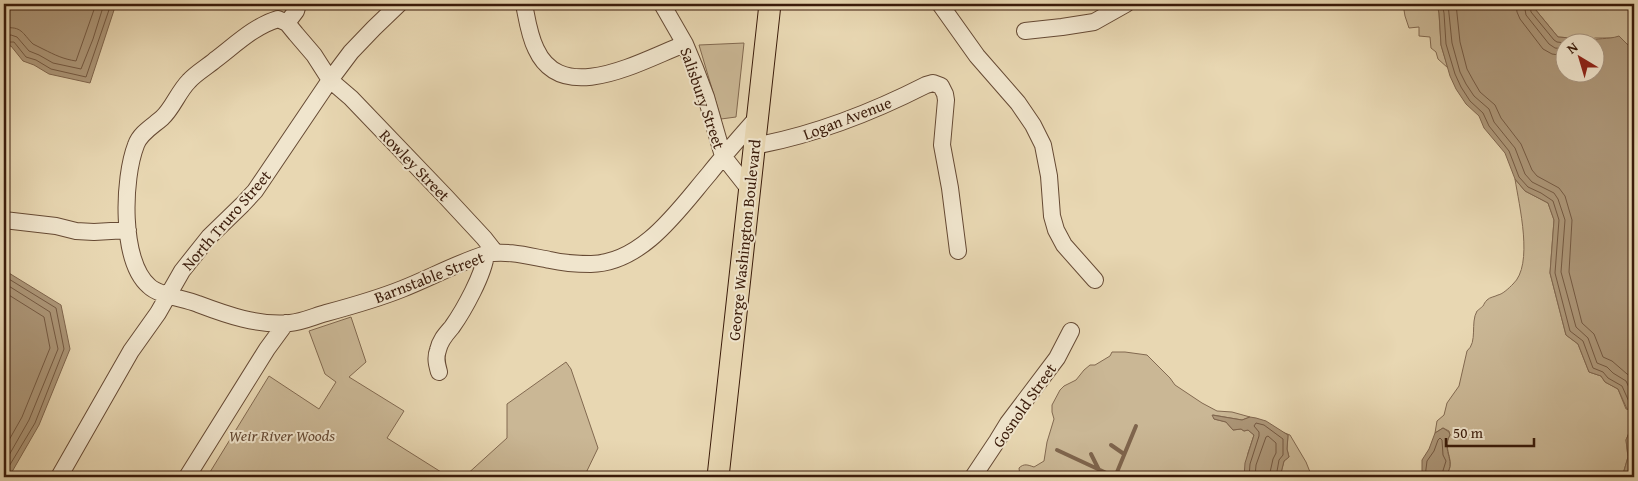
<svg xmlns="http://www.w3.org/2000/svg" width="1638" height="481" font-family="'Gentium Book Plus',serif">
<rect width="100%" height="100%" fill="#e8d7b2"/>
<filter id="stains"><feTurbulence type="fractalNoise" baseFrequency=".004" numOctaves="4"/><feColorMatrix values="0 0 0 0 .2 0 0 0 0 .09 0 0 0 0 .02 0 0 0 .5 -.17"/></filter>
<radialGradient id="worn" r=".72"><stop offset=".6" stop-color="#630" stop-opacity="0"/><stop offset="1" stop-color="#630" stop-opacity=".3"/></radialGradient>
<path fill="#cab795" stroke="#826950" d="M1403,4H1437L1439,13L1441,45L1448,68L1438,59L1436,52L1431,48L1430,37L1419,36V27L1409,28L1405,16Z
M1535,4H1634V50L1627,44L1612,38H1595L1586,42H1582L1571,38L1558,37L1535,9Z
M744,43L736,117L721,119L699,45Z
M1515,179L1525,191L1548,203L1554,220L1550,273L1566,335L1578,344L1589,372L1601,376L1605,382L1618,389L1626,409L1634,411V421L1626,440L1628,457L1623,474L1620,477H1444C1459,463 1441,451 1450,435L1449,431L1443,428L1435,433L1437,421L1444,415L1447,403L1459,386L1467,351C1478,342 1470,323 1477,311C1477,311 1482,307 1483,306C1484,304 1485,302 1487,300C1490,297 1494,297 1498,295C1503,294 1509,288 1513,284C1534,265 1519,205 1515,179Z
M351,317L366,362L349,377L404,411L387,438L449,477H207L269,376L319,409L336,382L325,374L309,331Z
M1112,352H1125L1147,355L1170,378L1175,385L1202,403L1217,411L1232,412L1250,417L1242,420L1213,415L1214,419L1226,422L1233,430L1241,429L1244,431L1248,430L1254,435L1248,453L1244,477H1020L1019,468C1024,463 1028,465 1034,467L1044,461L1047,442L1054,419L1052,412V405L1060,390L1064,386L1076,380L1084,370L1090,365H1095L1110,356Z
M566,362L571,369L598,448L584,477H464L507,438V404Z
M1282,432L1290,435L1306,462L1312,477H1280L1284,461L1289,457L1287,449L1288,435Z"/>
<path fill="#ad9779" stroke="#7f654d" d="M4,4H116L90,83L49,74L34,65L23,61L11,46L4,47Z
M1437,4H1535V9L1558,37L1571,38L1582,42H1566V72H1596V42H1586C1597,37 1608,40 1619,36L1627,44L1634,50V411L1627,409L1618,389L1605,382L1601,376L1589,372L1578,344L1566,335L1550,273L1554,220L1548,203L1525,191L1515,179L1505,153L1484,128L1479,116L1466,104L1456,89L1450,76L1441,45L1439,13Z
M4,270L61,305L70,349L39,425L9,477H4Z
M1212,415L1242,420L1250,417L1256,418L1266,421L1288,435L1287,449L1289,457L1284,461L1280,477H1244L1245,463L1254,435L1248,430L1244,431L1241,429L1233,430L1226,422L1214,419Z
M1634,421V477H1620L1623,474L1628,457L1626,440Z
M1443,428L1449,432L1450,435C1440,451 1459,462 1444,477H1420L1422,471V460L1429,449L1435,433Z"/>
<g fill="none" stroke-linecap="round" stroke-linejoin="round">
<path stroke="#745942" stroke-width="1" d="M1442,4L1444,13L1446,44L1455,74L1461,87L1470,101L1483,113L1489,126L1509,151L1519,177L1528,187L1541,193L1553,201L1559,220L1555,273L1570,331L1583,341L1593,368L1603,372L1608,378L1622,386L1630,404L1634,406
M1448,4L1452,43L1460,72L1466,84L1474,96L1489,109L1494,122L1515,148L1525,174L1532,182L1554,193L1558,199L1565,220L1561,272L1576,327L1588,338L1597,363L1607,367L1613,373L1626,381L1634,398
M1456,4L1460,42L1467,69L1473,80L1480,92L1495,105L1501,118L1521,144L1532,170L1537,176L1559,188L1565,196L1572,220L1569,272L1582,323L1594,334L1603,357L1612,361L1634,380
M1516,4L1517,12L1520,19L1543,49L1552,54L1566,56
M1524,4L1526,15L1549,44L1555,48L1566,49
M1530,4L1531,12L1554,40L1557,42L1566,43
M4,28C22,26 22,33 33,44C36,46 40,47 43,49C55,55 63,59 76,61L96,4
M4,36L11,35L17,37L29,51L39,55L53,63L81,69L93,39L104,4
M4,42H14L26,57L36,60L51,69L86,77L111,4
M4,276L56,308L64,349L35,423L5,473V477
M4,283L50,312L58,349L29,420L4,464
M4,292L44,317L50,348L22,417L4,449
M1249,477L1250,464L1259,436V432L1254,426L1256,423L1264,425L1283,439V455L1279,460L1276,477
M1255,477L1256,465L1266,437L1268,436L1276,443V453L1273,459L1269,477
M1425,477L1427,461L1434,451L1438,440L1440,438L1442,440L1443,455L1446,461L1441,477"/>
<path stroke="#7f654d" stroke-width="4" d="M1111,445L1124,454
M1057,450L1115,477
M1091,454L1099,470
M1115,477L1136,426"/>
<defs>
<path id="minor" d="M524,4C527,19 529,35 536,49C563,108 644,59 685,44
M662,4L685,44L695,68L706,97L723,156L749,189
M940,4L977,56L1018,103L1033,125L1043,145L1049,176L1052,216L1056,230L1064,245L1095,280
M287,23L296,11L298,4
M1025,31L1062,27L1094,22L1126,4
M754,146C814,135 871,113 926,85L933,83L941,86L945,94L946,100L942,145L950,188L958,251
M4,220L56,226L76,231L94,232L128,230
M495,252L484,238L445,196L351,98L330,80L314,55L296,34L287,23L278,19C254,26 235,45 215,60C207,67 196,73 189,81C178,92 173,108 162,118C153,126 140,133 136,145C123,178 120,261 149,286C159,296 184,298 198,304C227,315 258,326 290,323C302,322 315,316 326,313C352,306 377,299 402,289C430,278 457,263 486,254C507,250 528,256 550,260C563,263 577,264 591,264C643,263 679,209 709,174C724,155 740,137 756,119
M439,372C437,365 435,358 438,350C440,340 446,334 452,327C464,310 484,274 486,254
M59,477L131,351L158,313L182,271L209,237L242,205L255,191L330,80L351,52L374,28L399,4
M187,477L267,349L286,323
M973,477L997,441L1008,423L1057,358L1071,331"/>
<path id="major" d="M718,477L770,4"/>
</defs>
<use href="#minor" stroke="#664a34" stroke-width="18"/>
<use href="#major" stroke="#3a1b0a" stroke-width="23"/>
<use href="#minor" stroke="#f0e5cd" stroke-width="16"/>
<use href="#major" stroke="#e8d7b2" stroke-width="21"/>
</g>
<g text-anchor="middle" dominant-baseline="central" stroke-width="4" stroke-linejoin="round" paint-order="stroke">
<g font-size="16" fill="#3a1b0a" stroke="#f0e5cd">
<text transform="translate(703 98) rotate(71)">Salisbury Street</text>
<text transform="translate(847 118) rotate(-21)">Logan Avenue</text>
<text transform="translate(415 165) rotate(46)">Rowley Street</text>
<text transform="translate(226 220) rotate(-49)">North Truro Street</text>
<text transform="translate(744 240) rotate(-84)">George Washington Boulevard</text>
<text transform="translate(429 277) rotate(-21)">Barnstable Street</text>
<text transform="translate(1024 405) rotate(-55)">Gosnold Street</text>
</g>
<g font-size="16" font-style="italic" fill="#654a34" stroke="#f0e5cd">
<text x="282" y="435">Weir River Woods</text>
</g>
</g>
<rect width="1638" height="481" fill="none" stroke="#e8d7b2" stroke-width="20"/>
<rect x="5" y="5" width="1628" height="471" fill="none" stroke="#3a1b0a" stroke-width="2.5"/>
<rect x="10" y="10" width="1618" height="461" fill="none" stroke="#3a1b0a"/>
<g transform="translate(1580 58) rotate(322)"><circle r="24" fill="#f0e5cd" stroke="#a7947f"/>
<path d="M0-4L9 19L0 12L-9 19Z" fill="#8f2418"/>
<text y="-8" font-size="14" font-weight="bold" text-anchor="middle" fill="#3a1b0a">N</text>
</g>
<path d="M1446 438v8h88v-8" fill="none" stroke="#3a1b0a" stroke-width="2.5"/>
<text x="1453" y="438" font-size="15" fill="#3a1b0a" stroke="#f0e5cd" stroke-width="4" paint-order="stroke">50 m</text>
<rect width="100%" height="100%" filter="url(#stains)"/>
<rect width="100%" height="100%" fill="url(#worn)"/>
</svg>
